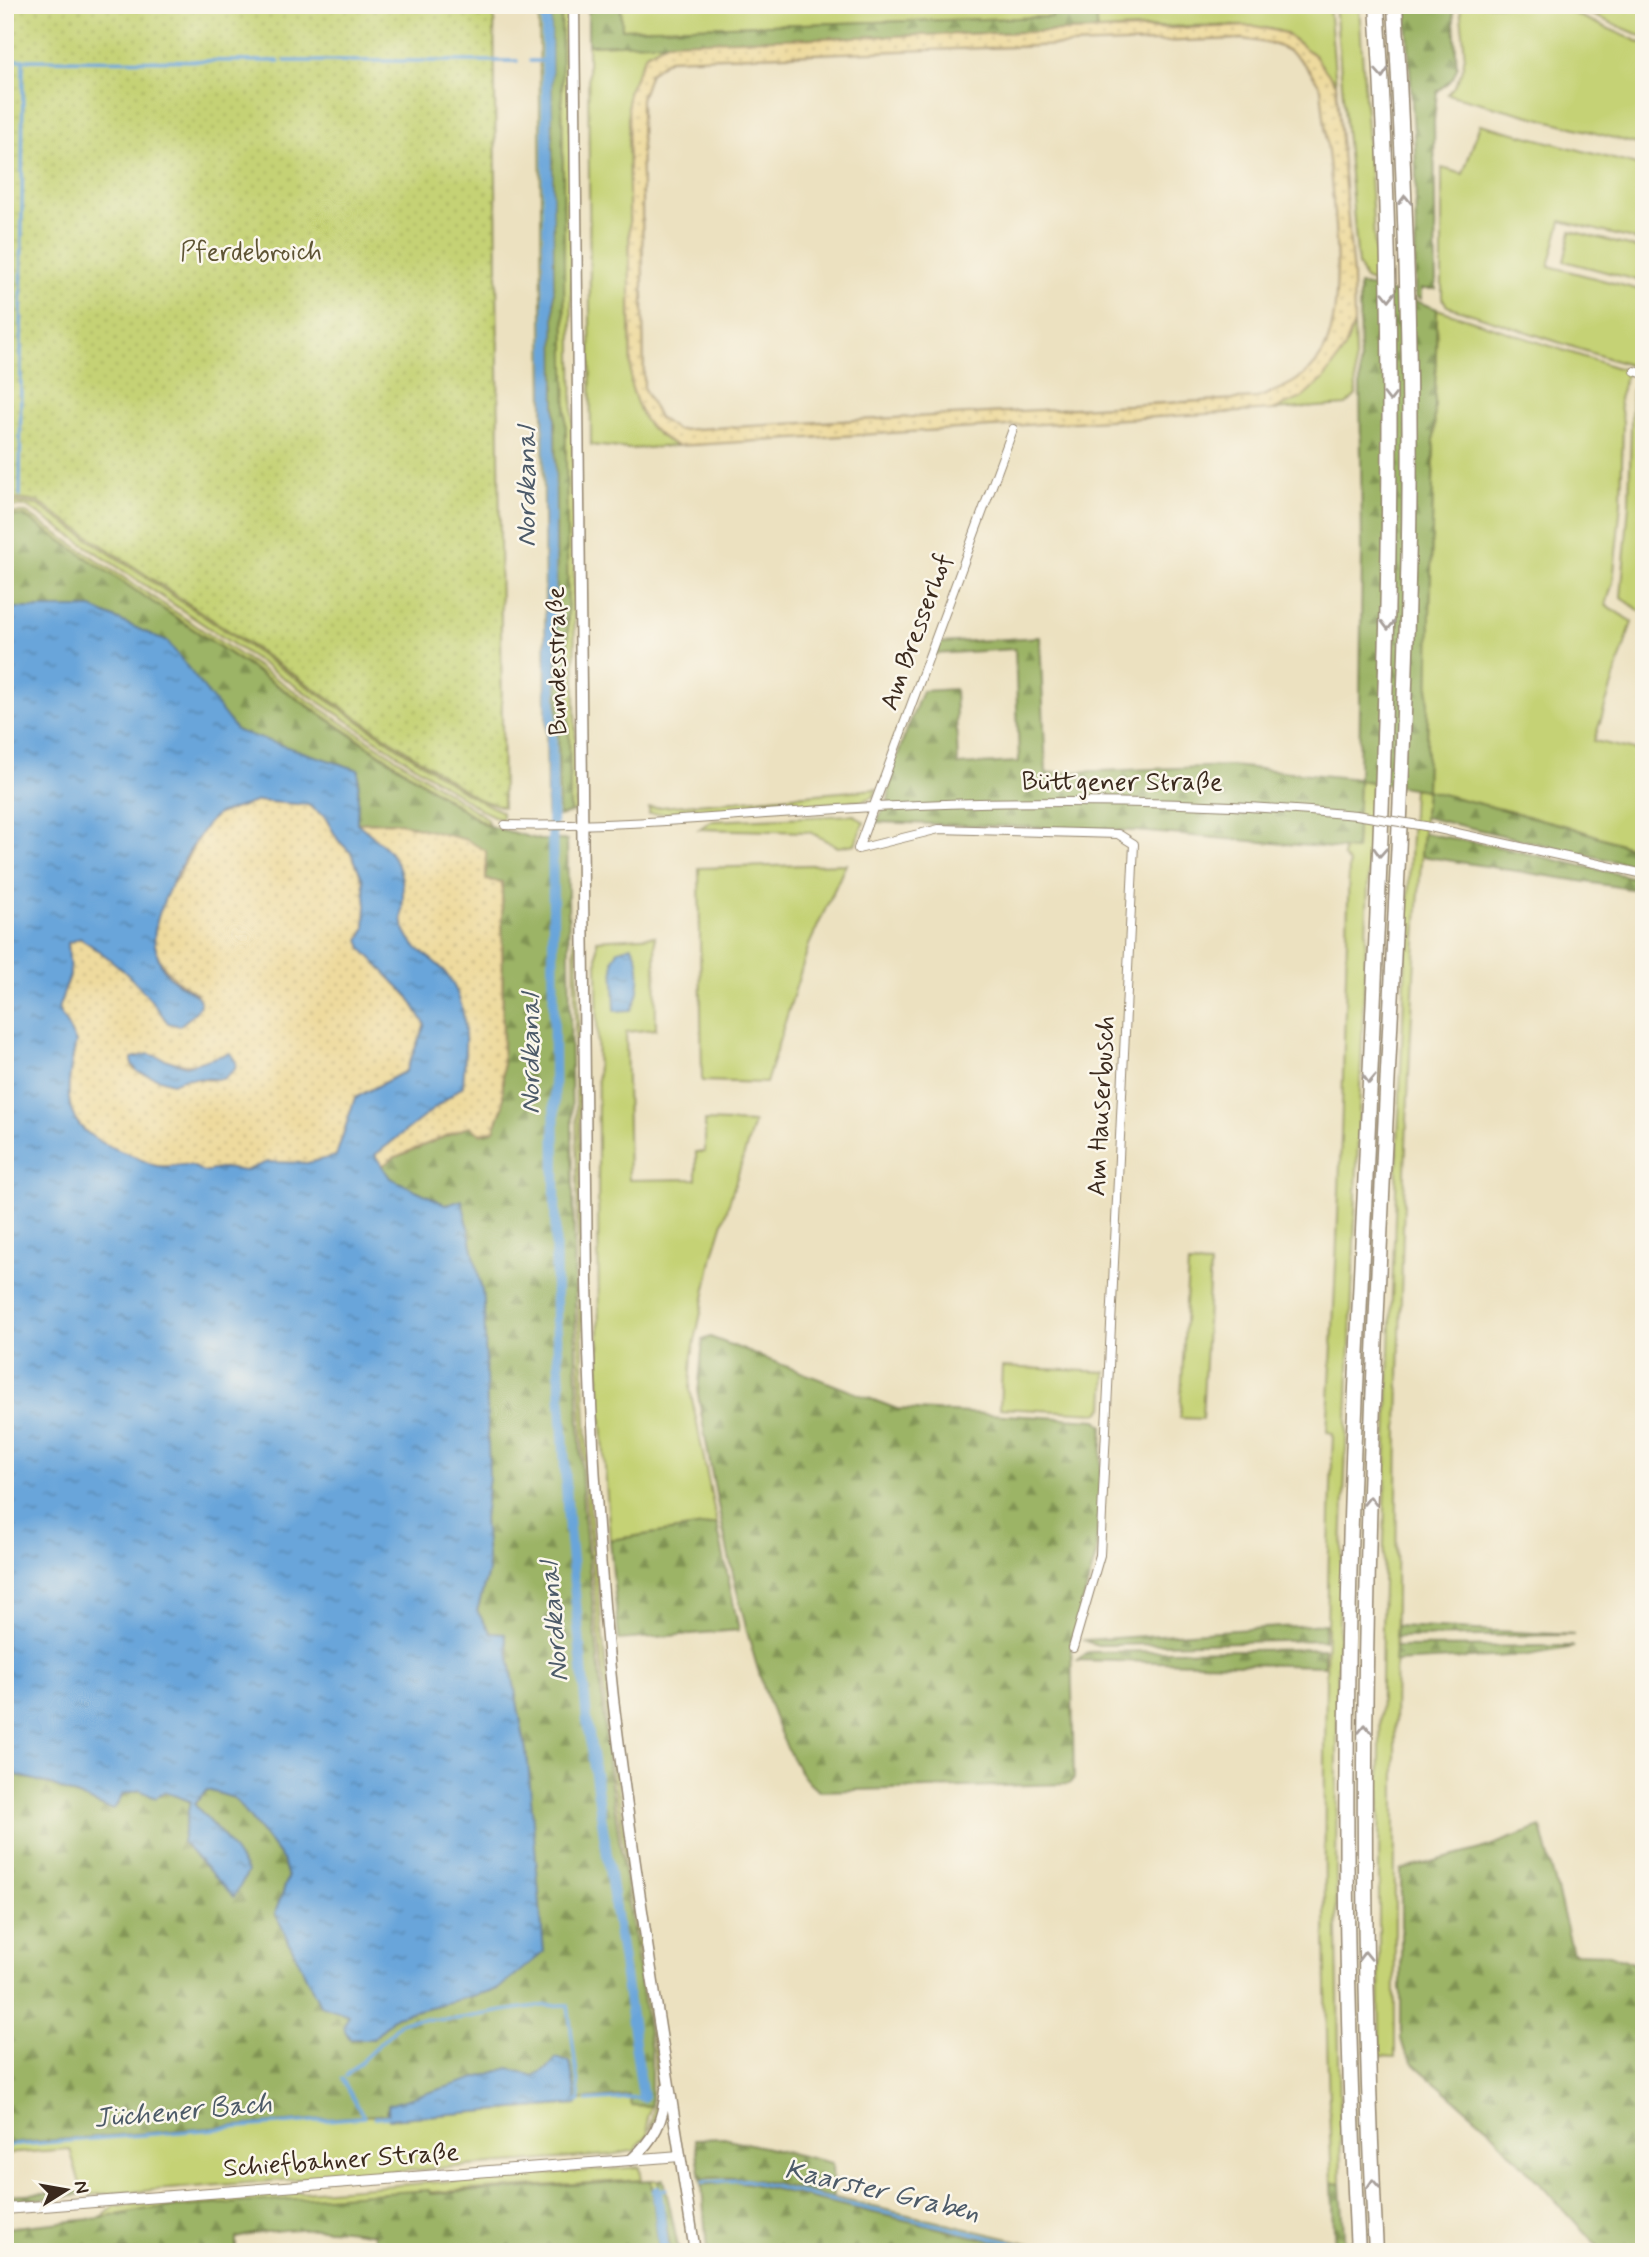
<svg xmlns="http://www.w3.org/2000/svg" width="1649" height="2257" font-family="Mynerve,sans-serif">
<defs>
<pattern id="forest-firs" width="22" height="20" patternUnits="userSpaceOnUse" patternTransform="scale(1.75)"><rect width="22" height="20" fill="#9cb466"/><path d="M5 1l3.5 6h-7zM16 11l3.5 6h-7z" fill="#809353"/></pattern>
<pattern id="sand-dots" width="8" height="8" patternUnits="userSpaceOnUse" patternTransform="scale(1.75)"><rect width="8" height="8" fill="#eeda9e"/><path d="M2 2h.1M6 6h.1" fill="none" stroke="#cdbb88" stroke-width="1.8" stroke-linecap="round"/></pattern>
<pattern id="park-dots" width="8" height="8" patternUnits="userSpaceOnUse" patternTransform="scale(1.75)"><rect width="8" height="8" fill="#c5d274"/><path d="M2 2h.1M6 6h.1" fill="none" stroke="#aab464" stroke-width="1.8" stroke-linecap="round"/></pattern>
<pattern id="water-ripples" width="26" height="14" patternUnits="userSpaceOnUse" patternTransform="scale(1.75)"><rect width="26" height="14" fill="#69a5da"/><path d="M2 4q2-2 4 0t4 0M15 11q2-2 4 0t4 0" fill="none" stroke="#5887b0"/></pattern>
</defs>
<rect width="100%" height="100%" fill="#fbf7ec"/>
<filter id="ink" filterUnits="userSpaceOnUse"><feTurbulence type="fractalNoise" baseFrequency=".0143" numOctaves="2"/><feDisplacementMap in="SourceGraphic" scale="14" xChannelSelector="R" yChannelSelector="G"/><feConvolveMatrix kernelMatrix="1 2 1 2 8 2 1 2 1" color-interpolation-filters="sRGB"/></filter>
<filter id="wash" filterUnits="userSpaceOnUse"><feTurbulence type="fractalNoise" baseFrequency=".00686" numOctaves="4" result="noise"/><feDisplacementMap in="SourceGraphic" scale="28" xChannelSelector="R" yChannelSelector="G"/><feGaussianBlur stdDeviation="1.57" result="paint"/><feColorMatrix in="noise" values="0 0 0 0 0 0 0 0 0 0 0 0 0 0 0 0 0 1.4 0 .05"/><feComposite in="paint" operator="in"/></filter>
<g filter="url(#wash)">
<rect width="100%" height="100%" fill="#ece1c0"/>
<path fill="#c5d274" stroke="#807e49" stroke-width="2" d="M539,5H551L559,816H547Z
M561,5H569L576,810L570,813Z
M621,5H1053V17L622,29Z
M1097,5H1329L1336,84C1321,65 1308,47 1286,34C1258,18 1136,29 1097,30Z
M1335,5H1359L1377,284L1365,279L1358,265Z
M1460,5H1554L1644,44V146L1447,94C1474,69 1462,39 1460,5Z
M1569,5H1644V37Z
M668,42L646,54L628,93L631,385C641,418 646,430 677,446L630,449L591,445L588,45Z
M1480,124L1644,167V242L1561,221L1549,266L1644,291V370L1447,306L1442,297V168L1463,174Z
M1571,231L1644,250V282L1564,261Z
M1437,309L1627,371L1619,399L1623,422L1621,503L1613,582L1606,605L1632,622L1594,741L1644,752V852L1567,826L1426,791C1394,1212 1394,1635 1395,2057L1380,2056C1374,1633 1395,1211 1413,788L1426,790Z
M1354,324L1356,395L1346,405L1273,410C1314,393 1339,365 1354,324Z
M1644,388V614L1621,597L1629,504L1632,390L1640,392Z
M5,501L38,505L467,794L502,812V820L481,810L28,507L5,506Z
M5,513H26L486,818L489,826L24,516H5Z
M1359,780L1372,782L1338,1651L1336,1871L1341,2184L1332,2183C1321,1933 1323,1684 1333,1433L1327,1432C1339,1243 1344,1053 1349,863L1343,857L1344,849L1356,850Z
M877,789L874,796L863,801L649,814V808Z
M854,815L864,822L855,844L838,847L810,832L699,829L711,821Z
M846,864L809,945L766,1083L702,1081L699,868Z
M574,922H577L583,1360L590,1506L616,1771L657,2051L659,2112L650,2130L656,2096L654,2050L612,1772L586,1506L579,1359Z
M655,936L656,1029L626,1032L629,1180L696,1179V1152H705V1121L754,1123L714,1251L692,1355L690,1389L717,1524L610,1540L599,1382L597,940Z
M1188,1264L1210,1265L1202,1419L1180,1418Z
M1002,1367L1106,1372L1104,1407L1098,1413L1000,1408Z
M629,2095L631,2105L651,2106L647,2117L648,2135L637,2145L638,2150L609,2155L90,2195L88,2190L82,2191L70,2149L5,2154V2144L387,2114L389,2119L577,2104V2100Z
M640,2167L642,2180L208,2205L148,2209L101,2218L115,2206Z
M731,2175L747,2177L1066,2252H1038L732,2181L702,2185L701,2179Z
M651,2180H658L661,2189L671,2252H659Z"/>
<path fill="url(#forest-firs)" stroke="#6c6f42" stroke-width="2" d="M551,5H561L570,813L559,816Z
M588,5H621L622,29L1052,17L1053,5H1097V30L588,45Z
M1406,5H1453L1457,68L1453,78L1437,92L1434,121L1436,289H1421V299L1415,297L1416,166Z
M1359,285L1377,287L1437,309L1426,790L1567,826L1644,852V868L1424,817L1426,790L1359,780L1356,850L1136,831L876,822L888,802L892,770L922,691L955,689L958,765L1019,762L1015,649L935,654L939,643L1040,637L1046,773L1231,766L1359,779L1362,551Z
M5,516H24L485,825L540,840H567L576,1360L583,1506L609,1772L651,2051V2106L631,2105L629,2095L577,2100L570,2062L533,2076L388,2105L387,2114L5,2144V1772L46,1783L107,1808L114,1809L123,1794L141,1790L155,1797L165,1792L190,1801L225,1838L194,1804L207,1790L234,1798L283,1860L288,1878L275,1914L349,2015L373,2039L396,2016L498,1989L528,1762L505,1634L491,1633L477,1611L488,1572L484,1519L489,1477L447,1205L390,1178L381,1167L393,1158L470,1126L486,1134L494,1130L503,1106L502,882L486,880L467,840L395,822L357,823L359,770L237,731L167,642L92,608H5Z
M1423,833L1494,846L1644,880V891L1421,856Z
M710,1337L897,1409L1097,1420L1103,1426L1096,1555L1071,1643L1074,1778L1069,1784L819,1791C760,1756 710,1468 698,1394L703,1340Z
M717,1524L739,1630L619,1640L610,1540Z
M1325,1624L1324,1640L1117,1645H1095L1085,1640Z
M1396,1626L1574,1635L1395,1637Z
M1571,1646L1574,1647L1529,1655L1394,1662L1395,1647Z
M1324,1649V1666L1077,1660L1088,1652Z
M1541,1827L1573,1953L1610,1954L1638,1965L1644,1991V2252H1603L1487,2127L1414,2064L1405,2052L1401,2039V1870L1481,1849Z
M724,2138L832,2163L833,2198C789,2187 747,2173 701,2179L695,2139Z
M664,2179L679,2252H671L658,2180Z
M651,2180L659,2252H374V2234C331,2226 278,2227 236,2238V2252H5V2228L101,2218L148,2209L429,2190L430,2194Z
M732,2181L752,2184L1038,2252H707L702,2185Z
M1332,2183L1341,2184L1345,2252H1335Z
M82,2191L81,2195L5,2202V2195Z"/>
<path fill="url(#sand-dots)" stroke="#94825e" stroke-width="2" fill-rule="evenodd" d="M1255,26L1285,33L1314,55L1336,84L1353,276L1354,324L1344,350L1324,379L1302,398L1273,410L677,446C646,430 641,418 631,385L628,93L646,54L668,42ZM1242,39C1286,45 1298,50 1321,88C1326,151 1353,302 1322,354C1308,379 1282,389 1257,398L677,430L659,418L644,389L641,99L650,73L669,59Z
M258,801L308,805L325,817L338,840L352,854L363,880L366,905L365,929L359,940L363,949L408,996L425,1024L406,1071L355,1098L336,1156C309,1165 277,1170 247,1171C231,1172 219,1168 203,1172C182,1158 177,1169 157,1166C148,1164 139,1158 131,1155C64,1131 61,1108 76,1042L58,1009L70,975L68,943L79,938C108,955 132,974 152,1000L197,993C156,972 140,936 165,893C169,887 175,882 178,876C188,858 196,839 208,823L218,814ZM156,1057C184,1069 206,1061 236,1062L230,1075L211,1080L186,1078L172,1083L133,1069L132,1064Z
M395,822L467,840L486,851V880L502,882L503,1106L494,1130L480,1134L470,1126L393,1158L381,1167L374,1154L463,1086L441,967L418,952L408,938L401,922L403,891L357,823Z"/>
<path fill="url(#park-dots)" stroke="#807e49" stroke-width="2" d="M5,5H494L503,807L478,799L38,502L5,498Z"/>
<path fill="url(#water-ripples)" stroke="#52687c" stroke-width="2" fill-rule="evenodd" d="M5,608H92L168,642L237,731L359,770L357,823C383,845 404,856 403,895C403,908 400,919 405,931C414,951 429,955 442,969C471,1000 466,1047 463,1086L375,1155L390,1178L447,1205L462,1200L484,1300L489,1477L484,1519L488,1572L477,1611L491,1633L505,1634L528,1762L544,1952L498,1989L396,2016L373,2039H350L343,2027L349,2015L320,2005L275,1913L288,1878L283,1860L234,1798L207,1790L194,1804L225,1838L248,1872L234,1897L182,1842L190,1801L165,1792L155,1798L140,1790L123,1794L114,1809L107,1808L46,1783L5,1772ZM258,801L308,805L325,817L338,840L352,854L363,880L366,905L365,929L359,940L363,950L408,996L425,1024L406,1071L355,1098L336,1156L307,1163L267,1162L245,1171L224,1168L203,1172C182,1158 177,1169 157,1166C148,1164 139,1158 131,1155C64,1131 61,1108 76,1042L58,1009L70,975L68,943L80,938C117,961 143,987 168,1023L179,1026C223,994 188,996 168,975C160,966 158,957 155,945C149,916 190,847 208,823L218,814Z
M632,946C643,963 641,993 631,1010L615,1011L613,960L618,950Z
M230,1053L236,1062L235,1069L223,1079L186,1078L172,1083L138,1072L132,1064V1058L149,1054L186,1066Z
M556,2058L570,2062L577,2104L389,2119L388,2105L509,2068L533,2076L548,2068Z"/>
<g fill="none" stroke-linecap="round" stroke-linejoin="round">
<path stroke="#69a5da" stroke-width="3.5" d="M5,60L279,61
M285,61H517
M530,61H546
M20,496L23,60
M346,2076L401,2023C418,2016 437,2021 455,2019C492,2014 530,2004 568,2005L580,2101H577
M587,2101L643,2097
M375,2117L388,2116
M5,2146L364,2117L342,2079
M703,2182L746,2180L1052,2252
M657,2191L666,2189"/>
<path stroke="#69a5da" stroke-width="10" d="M546,5L556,1319L568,1519L587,1720L643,2097
M657,2191L664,2252"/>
</g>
</g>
<g filter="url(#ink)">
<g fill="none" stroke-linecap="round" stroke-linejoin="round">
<defs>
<path id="minor" d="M1635,371L1644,374
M505,825C629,828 752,813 875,807C1036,799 1195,800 1356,815
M1425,826L1644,874
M858,849L939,829L1118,834L1134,844L1100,1555L1073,1648
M858,849L1013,429"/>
<path id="tertiary" d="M5,2209L680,2156"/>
<path id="secondary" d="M574,5L587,1282C590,1421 598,1559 613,1698C635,1883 667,2067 695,2252
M631,2160C655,2138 663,2122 666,2089"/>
<path id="motorway" d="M1358,2252C1344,1988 1343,1725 1353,1461C1372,976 1409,491 1377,5
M1376,2252C1362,1988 1362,1725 1371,1461C1381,1153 1403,845 1409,536C1412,359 1405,182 1395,5"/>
</defs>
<use href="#minor" stroke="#94866f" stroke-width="10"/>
<use href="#tertiary" stroke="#94866f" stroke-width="12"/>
<use href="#secondary" stroke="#94866f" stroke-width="13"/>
<use href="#motorway" stroke="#94866f" stroke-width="17"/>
<use href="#minor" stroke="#fff" stroke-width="8"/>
<use href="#tertiary" stroke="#fff" stroke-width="10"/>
<use href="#secondary" stroke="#fff" stroke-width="10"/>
<use href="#motorway" stroke="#fff" stroke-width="14"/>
<defs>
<path id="minor-bridge" d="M1356,815L1425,826"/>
</defs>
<use href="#minor-bridge" stroke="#94866f" stroke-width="10" stroke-linecap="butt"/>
<use href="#minor-bridge" stroke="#fff" stroke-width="8"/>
</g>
<defs><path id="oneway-chevron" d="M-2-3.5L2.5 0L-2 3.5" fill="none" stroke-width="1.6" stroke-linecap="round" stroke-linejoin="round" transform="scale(1.75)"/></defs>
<g stroke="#a79f9a">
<use href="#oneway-chevron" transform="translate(1382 73) rotate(86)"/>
<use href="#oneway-chevron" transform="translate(1405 200) rotate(-91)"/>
<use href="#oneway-chevron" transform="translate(1389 296) rotate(89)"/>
<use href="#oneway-chevron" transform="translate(1390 397) rotate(90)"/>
<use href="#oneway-chevron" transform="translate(1388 625) rotate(91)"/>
<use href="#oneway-chevron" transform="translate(1380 852) rotate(93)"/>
<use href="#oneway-chevron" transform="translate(1369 1079) rotate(92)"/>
<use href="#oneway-chevron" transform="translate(1370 1501) rotate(-89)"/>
<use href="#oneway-chevron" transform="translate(1365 1729) rotate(-89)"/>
<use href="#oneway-chevron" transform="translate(1365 1956) rotate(-91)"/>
<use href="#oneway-chevron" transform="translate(1373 2184) rotate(-93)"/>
</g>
</g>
<g text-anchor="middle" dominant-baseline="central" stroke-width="5" stroke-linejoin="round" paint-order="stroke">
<g font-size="26" fill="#5e5434" stroke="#fbf7ec">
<text x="251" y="253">Pferdebroich</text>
</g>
<g font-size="26" fill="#3b2a1e" stroke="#fbf7ec">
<text transform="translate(917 632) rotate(-70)">Am Bresserhof</text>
<text transform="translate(558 661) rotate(-91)">Bundesstraße</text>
<text x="1122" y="783">Büttgener Straße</text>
<text transform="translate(1102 1106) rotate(-87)">Am Hauserbusch</text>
<text transform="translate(341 2161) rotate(-4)">Schiefbahner Straße</text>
</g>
<g font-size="28" font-style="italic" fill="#4d5b69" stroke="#fbf7ec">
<text transform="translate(527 487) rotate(-90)">Nordkanal</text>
<text transform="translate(531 1054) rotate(-90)">Nordkanal</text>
<text transform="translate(555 1622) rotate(-95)">Nordkanal</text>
<text transform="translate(183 2112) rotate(-5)">Jüchener Bach</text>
<text transform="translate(882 2192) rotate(13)">Kaarster Graben</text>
</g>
</g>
<rect width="1649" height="2257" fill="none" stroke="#fbf7ec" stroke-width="28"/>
<g transform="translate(66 2190) rotate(79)" stroke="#fbf7ec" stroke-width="5" paint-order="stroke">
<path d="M0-5L12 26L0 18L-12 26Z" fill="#3b2a1e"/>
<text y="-10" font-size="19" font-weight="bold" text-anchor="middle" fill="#3b2a1e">N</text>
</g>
</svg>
